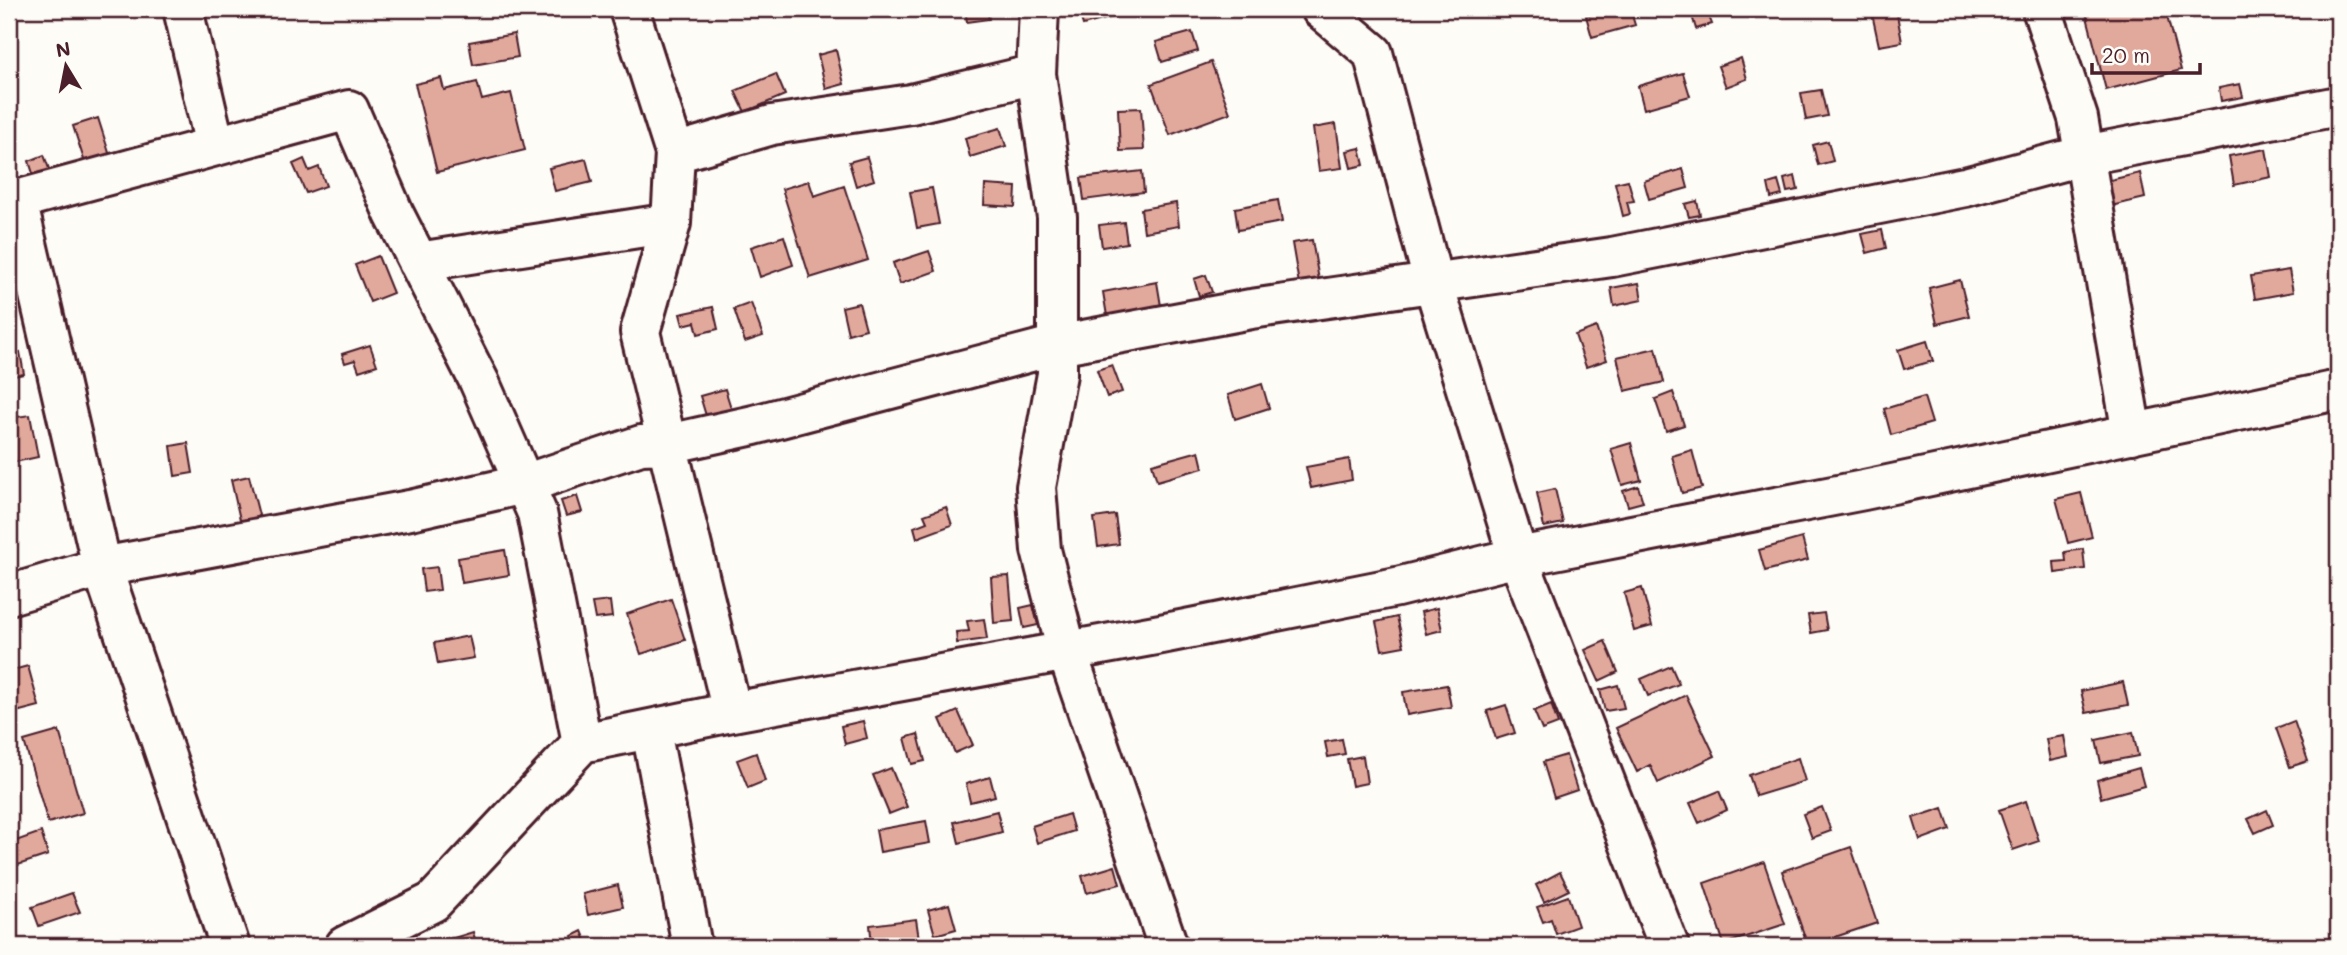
<svg xmlns="http://www.w3.org/2000/svg" width="2347" height="955" font-family="Mali,sans-serif">
<rect width="100%" height="100%" fill="#fdfcf7"/>
<filter id="ink" filterUnits="userSpaceOnUse"><feTurbulence type="fractalNoise" baseFrequency=".0143" numOctaves="2"/><feDisplacementMap in="SourceGraphic" scale="14" xChannelSelector="R" yChannelSelector="G"/><feConvolveMatrix kernelMatrix="1 2 1 2 8 2 1 2 1" color-interpolation-filters="sRGB"/></filter>
<g filter="url(#ink)">
<path fill="#e1a89c" stroke="#4a1f2b" stroke-width="2" d="M965,9H987L989,19L967,22Z
M1078,9H1144L1083,25Z
M1609,9H1630L1635,25L1592,37L1586,16Z
M1690,9H1706L1712,24L1696,29Z
M1871,9H1896L1902,42L1879,46Z
M2085,9H2165L2181,70L2106,90Z
M1192,32L1198,51L1162,62L1156,42Z
M514,34L518,57L473,65L469,42Z
M836,50L844,84L826,89L818,55Z
M1741,58L1747,79L1726,87L1718,66Z
M1211,62L1230,113L1170,135L1151,84Z
M1683,73L1690,96L1644,109L1638,86Z
M776,74L785,95L745,112L735,91Z
M441,78L444,90L477,82L482,100L511,93L525,150L437,172L415,84Z
M2240,84L2243,97L2221,101L2219,88Z
M1821,90L1827,116L1806,120L1801,93Z
M1141,108L1144,150L1120,151L1118,109Z
M98,118L111,159L86,166L73,126Z
M1336,124L1342,168L1319,171L1313,128Z
M1000,128L1006,146L970,157L965,138Z
M1828,141L1833,161L1818,165L1813,145Z
M1360,148L1364,165L1351,168L1347,151Z
M2266,149L2271,177L2234,185L2229,156Z
M44,155L53,180L37,186L29,161Z
M867,157L874,180L856,186L849,162Z
M304,159L309,171L319,167L326,186L306,193L293,164Z
M586,159L592,182L555,191L549,168Z
M1683,169L1688,188L1649,199L1644,181Z
M1142,171L1144,192L1084,200L1081,178Z
M2140,173L2145,198L2111,206L2106,181Z
M1795,176L1798,190L1787,192L1784,179Z
M1628,180L1634,201L1627,202L1630,214L1623,216L1615,183Z
M809,181L814,196L844,186L868,260L810,278L782,189Z
M1778,181L1782,195L1771,198L1768,184Z
M985,185L1016,187L1015,207L984,205Z
M932,188L939,224L917,228L910,192Z
M1278,200L1282,222L1238,230L1235,208Z
M1697,201L1700,215L1689,217L1685,204Z
M1176,203L1179,226L1144,232L1141,209Z
M1124,222L1127,243L1102,247L1099,225Z
M1882,230L1886,248L1867,253L1862,234Z
M784,236L793,265L760,277L751,247Z
M1312,240L1319,280L1299,284L1292,243Z
M929,251L936,271L900,284L893,263Z
M378,256L393,293L370,302L355,265Z
M2289,270L2293,292L2255,299L2251,276Z
M1206,275L1212,292L1199,296L1194,279Z
M9,279L17,316L9,318Z
M1960,280L1969,316L1937,324L1929,288Z
M1157,282L1161,306L1107,316L1103,292Z
M1639,283L1642,300L1614,306L1611,288Z
M751,303L763,336L745,342L734,309Z
M859,303L866,329L848,334L842,307Z
M713,307L718,329L698,334L695,322L683,325L680,314Z
M1596,327L1607,360L1586,367L1575,335Z
M1927,341L1933,361L1904,369L1898,350Z
M370,345L377,365L359,371L355,360L345,363L342,354Z
M1656,348L1664,382L1625,391L1617,357Z
M20,352L24,374L9,377V354Z
M1112,365L1122,392L1107,397L1097,370Z
M1262,384L1269,408L1235,419L1228,395Z
M725,389L732,411L707,419L700,396Z
M1673,392L1684,425L1666,431L1655,399Z
M1924,397L1932,423L1891,435L1884,409Z
M30,415L38,457L15,462L9,418Z
M188,443L193,473L175,476L171,446Z
M1631,443L1641,480L1622,485L1611,449Z
M1692,450L1702,488L1682,493L1672,456Z
M1199,451L1203,468L1157,481L1152,464Z
M1349,459L1352,480L1311,488L1306,467Z
M249,476L260,519L241,524L231,480Z
M1638,486L1643,502L1628,506L1623,491Z
M1555,489L1563,523L1544,527L1537,493Z
M2081,493L2092,537L2068,543L2056,499Z
M577,496L582,512L566,516L561,501Z
M946,507L952,525L917,538L914,527L927,522L924,515Z
M1115,515L1119,544L1098,547L1094,518Z
M1802,538L1808,560L1765,571L1759,550Z
M2083,549L2085,569L2055,573L2054,562L2066,561L2065,552Z
M505,550L509,575L462,583L458,558Z
M437,567L440,590L424,592L421,569Z
M1009,576L1013,621L994,623L991,577Z
M1642,588L1652,626L1634,631L1624,593Z
M671,599L685,640L641,654L627,614Z
M610,601L612,617L595,619L592,603Z
M1033,605L1038,625L1024,628L1020,608Z
M1437,608L1442,630L1426,634L1421,612Z
M1824,613L1827,630L1811,633L1808,615Z
M1397,617L1404,646L1382,650L1376,622Z
M984,619L987,639L957,643L956,632L969,631L967,621Z
M469,636L474,658L438,664L434,643Z
M1605,641L1618,672L1599,681L1585,650Z
M28,666L39,706L16,712L9,687V671Z
M1671,666L1679,684L1648,696L1641,679Z
M2123,682L2128,705L2086,713L2081,691Z
M1447,685L1451,707L1407,715L1403,692Z
M1618,685L1624,708L1605,711L1600,690Z
M1686,695L1715,756L1658,783L1650,765L1637,772L1616,728Z
M1551,704L1558,724L1542,730L1534,711Z
M1506,705L1515,733L1496,739L1487,711Z
M958,711L973,745L955,753L940,719Z
M863,721L867,738L845,744L841,726Z
M2294,721L2308,761L2290,767L2276,728Z
M59,731L83,813L48,823L24,741Z
M2133,732L2138,756L2101,763L2096,740Z
M918,734L925,761L912,764L905,738Z
M2064,736L2068,757L2050,761L2046,739Z
M1342,739L1345,754L1328,757L1325,742Z
M756,753L765,781L748,788L737,760Z
M1566,755L1577,790L1554,798L1543,762Z
M1363,756L1367,783L1352,786L1347,759Z
M1798,758L1805,781L1756,796L1749,775Z
M891,768L907,807L889,814L873,775Z
M2139,768L2144,786L2101,798L2097,780Z
M990,777L995,796L970,802L966,784Z
M1719,791L1727,810L1699,823L1690,803Z
M2026,801L2039,841L2013,850L1999,810Z
M1822,807L1831,831L1812,838L1803,814Z
M1943,808L1950,829L1920,840L1913,818Z
M2267,810L2273,825L2255,833L2248,819Z
M997,811L1002,832L959,843L954,822Z
M1069,814L1074,831L1037,843L1032,826Z
M926,821L930,843L880,852L876,830Z
M41,832L48,855L18,865L10,843Z
M1851,847L1877,923L1808,946L1782,871Z
M1764,862L1785,924L1724,944L1704,883Z
M1115,866L1120,884L1087,893L1082,876Z
M1560,872L1569,890L1544,902L1536,885Z
M618,885L623,907L588,915L583,894Z
M72,893L80,912L39,926L32,907Z
M1568,896L1578,926L1556,934L1551,919L1543,922L1537,907Z
M949,904L956,929L935,935L928,910Z
M916,919L919,939L872,945L870,925Z
M582,931L588,945L576,946L572,936Z
M473,932L477,946H439L438,943Z"/>
<g fill="none" stroke-linecap="round" stroke-linejoin="round">
<defs>
<path id="minor" d="M183,9L215,146
M629,9L675,153L671,223L640,332L732,712
M1039,9L1036,74L1057,217V374L1036,487L1041,550L1067,652L1168,946
M1321,9L1373,53L1434,285L1518,557L1669,946
M2042,9L2078,118L2132,434
M675,153L772,125L911,104L1036,74
M17,200L102,567L230,946
M9,202L349,110L394,214L479,381L537,513L582,743
M418,262L671,223
M9,595L102,567L410,510L524,484L641,445L668,444L754,425L1057,345L1251,309L1612,257L1965,187L2085,155L2338,106
M651,730L692,946
M345,946L433,902L582,743L732,712L1161,634L1397,587L1518,557L1864,490L2338,390"/>
</defs>
<use href="#minor" stroke="#4a1f2b" stroke-width="44"/>
<use href="#minor" stroke="#fdfcf7" stroke-width="38"/>
</g>
</g>
<rect width="2347" height="955" fill="none" stroke="#fdfcf7" stroke-width="35"/>
<rect x="18" y="18" width="2312" height="920" fill="none" stroke="#4a1f2b" stroke-width="2.5" filter="url(#ink)"/>
<g transform="translate(66 66) rotate(350)" stroke="#fdfcf7" stroke-width="5" paint-order="stroke">
<path d="M0-5L12 26L0 18L-12 26Z" fill="#4a1f2b"/>
<text y="-10" font-size="19" font-weight="bold" text-anchor="middle" fill="#4a1f2b">N</text>
</g>
<path d="M2092 63v10h108v-10" fill="none" stroke="#4a1f2b" stroke-width="3.5"/>
<text x="2102" y="63" font-size="21" fill="#4a1f2b" stroke="#fdfcf7" stroke-width="5" paint-order="stroke">20 m</text>
</svg>
